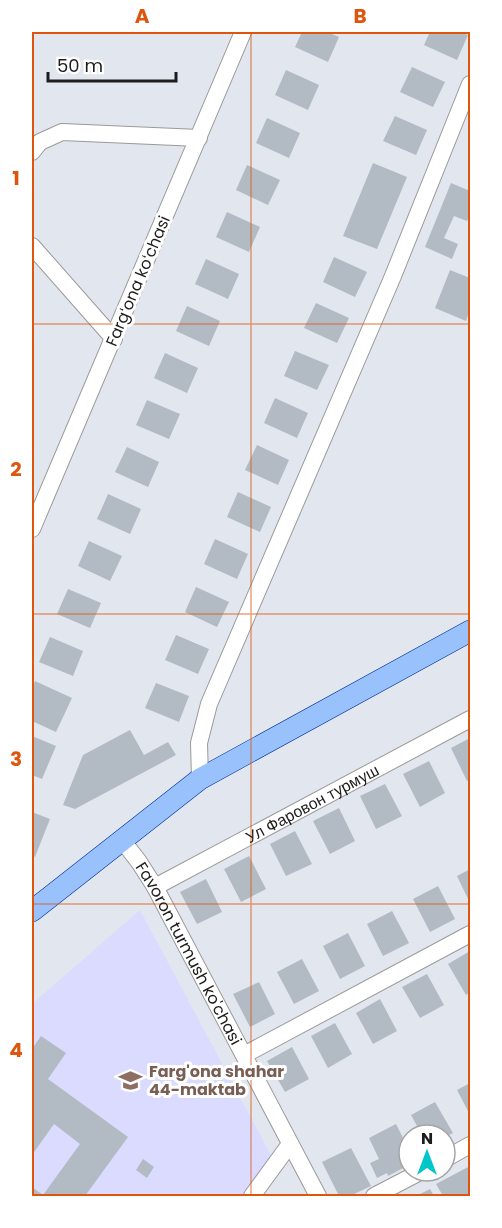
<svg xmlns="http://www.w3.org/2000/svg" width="502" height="1228" font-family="Poppins,sans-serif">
<rect width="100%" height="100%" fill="#e2e6ee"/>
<path fill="#dbdbff" d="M140,910L272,1157L243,1196H32V1004Z"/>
<path fill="#b2bbc3" d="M302,32H327L339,37L328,62L295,47Z
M430,32H460L468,35L457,60L424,45Z
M412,67L445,82L433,107L400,92Z
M286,70L319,85L308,110L275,95Z
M395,116L427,130L416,155L383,141Z
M267,118L300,133L289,158L256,143Z
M373,163L407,177L377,249L343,236Z
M247,165L280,180L268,205L236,190Z
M451,183L470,191V213L467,221L454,216L444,238L458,244L452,259L425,247Z
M227,212L260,227L249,252L216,237Z
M334,257L367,272L355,297L323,282Z
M206,259L239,274L228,299L195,284Z
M450,270L470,278V309L466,321L435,308Z
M316,303L349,318L337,343L304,328Z
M187,306L220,321L209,346L176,331Z
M295,351L329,365L317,390L284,376Z
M165,353L198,368L187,393L154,378Z
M275,398L308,413L297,438L264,423Z
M147,400L180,414L169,439L136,425Z
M257,445L289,460L278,485L245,470Z
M127,447L159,462L148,487L115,472Z
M238,492L271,507L260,532L227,517Z
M108,494L141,509L130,534L97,519Z
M215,539L248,554L237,579L204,564Z
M89,541L122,556L110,581L78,566Z
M196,587L229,602L217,627L185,612Z
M68,589L101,603L90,628L57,614Z
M176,635L209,649L198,674L165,660Z
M50,637L83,651L73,676L39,662Z
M35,681L72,698L56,732L32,721V688Z
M156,683L189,696L179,722L145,708Z
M130,730L144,755L168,742L176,755L75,809L63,805L83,755Z
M32,736L56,746L42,779L32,775Z
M470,738V779L467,781L451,748Z
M429,761L445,793L420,807L403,774Z
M385,784L402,816L376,829L360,796Z
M339,808L355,841L330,854L313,821Z
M32,812L50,819L35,857L32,855Z
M295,831L312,864L286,876L270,844Z
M249,856L266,889L241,902L224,869Z
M470,869V903L457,876Z
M206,879L222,912L197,924L180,892Z
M438,886L455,919L430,932L413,899Z
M392,911L409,943L383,956L367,924Z
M348,933L365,966L340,979L323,946Z
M470,951V992L466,995L448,964Z
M302,959L319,991L294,1004L277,972Z
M427,974L444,1005L420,1018L402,987Z
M259,982L275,1014L250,1027L233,994Z
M380,999L397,1031L373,1044L356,1013Z
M335,1023L352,1054L328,1068L311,1036Z
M41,1036L66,1053L48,1079L128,1137L85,1196H32V1187L43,1195L80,1144L54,1124L32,1155V1049Z
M292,1047L309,1079L285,1092L267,1061Z
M470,1083V1115L457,1090Z
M435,1102L453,1133L445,1137V1135H422L411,1115Z
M396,1124L409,1150V1165L388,1176L387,1173L377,1178L370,1163L379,1159L369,1138Z
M351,1148L371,1186L350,1196H339L322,1162Z
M143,1159L154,1167L147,1178L136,1170Z
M470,1166V1196H443L436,1184Z
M430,1189L434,1196H416Z"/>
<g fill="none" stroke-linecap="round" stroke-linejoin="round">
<defs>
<g id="minor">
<path d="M32,152L40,142L62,132L199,138"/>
<path d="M32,246L114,339"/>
<path d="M32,529L243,32"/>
<path d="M200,779L199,743L209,704L393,276L470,84"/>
<path id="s1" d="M122,840L139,862L155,887L318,1196"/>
<path id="s2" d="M155,887L470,719"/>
<path d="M244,1055L470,934"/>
<path d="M445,1159L470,1145"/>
<path d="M252,1196L290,1144"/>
<path d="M374,1196L422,1171"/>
</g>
<path id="major" d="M32,911L200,779L470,631"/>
</defs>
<use href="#minor" stroke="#9a9a9a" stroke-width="18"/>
<use href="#major" stroke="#002f96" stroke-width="22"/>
<use href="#minor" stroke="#fff" stroke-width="16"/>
<use href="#major" stroke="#99c2fd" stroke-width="21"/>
</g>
<path fill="none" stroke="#de560d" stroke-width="1.5" stroke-opacity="0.55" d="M251,32V1196M32,324H470M32,614H470M32,904H470"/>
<defs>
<symbol id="school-bare" viewBox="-9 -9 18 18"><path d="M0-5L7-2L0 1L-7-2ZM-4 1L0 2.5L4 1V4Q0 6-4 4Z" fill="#8d6e63" stroke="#fff" stroke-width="2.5" paint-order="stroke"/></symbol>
</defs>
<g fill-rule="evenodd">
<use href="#school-bare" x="114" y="1064" width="33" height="33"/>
</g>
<g text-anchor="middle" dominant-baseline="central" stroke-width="6" stroke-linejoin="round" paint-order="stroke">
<g font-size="16" fill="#1d1d1d" stroke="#fff">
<text transform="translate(138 281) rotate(-67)">Fargʻona koʻchasi</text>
<text stroke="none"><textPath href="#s2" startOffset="178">Ул Фаровон турмуш</textPath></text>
<text stroke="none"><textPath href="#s1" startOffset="132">Favoron turmush ko'chasi</textPath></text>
</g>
<g font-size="16" font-weight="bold" fill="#785e54" stroke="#fff" text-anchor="start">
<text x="149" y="1071">Farg'ona shahar<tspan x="149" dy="18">44-maktab</tspan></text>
</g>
</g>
<rect width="502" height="1228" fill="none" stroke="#ffffff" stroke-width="66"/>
<g transform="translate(427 1153)"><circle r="28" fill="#ffffff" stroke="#a5a5a5" stroke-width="1.5"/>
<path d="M0-4.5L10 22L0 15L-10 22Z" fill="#00c6ca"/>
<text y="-9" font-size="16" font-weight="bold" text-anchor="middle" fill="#1d1d1d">N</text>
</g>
<path d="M48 72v9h128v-9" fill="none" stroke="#1d1d1d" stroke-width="3"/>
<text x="57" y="72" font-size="18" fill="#1d1d1d" stroke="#ffffff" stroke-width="4.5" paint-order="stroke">50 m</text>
<rect x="33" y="33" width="436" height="1162" fill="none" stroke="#de560d" stroke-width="2"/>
<g font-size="20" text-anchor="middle" font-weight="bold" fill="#de560d">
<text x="142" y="23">A</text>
<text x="360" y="23">B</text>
<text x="16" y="185">1</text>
<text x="16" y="476">2</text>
<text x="16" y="766">3</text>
<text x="16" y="1057">4</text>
</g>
</svg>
